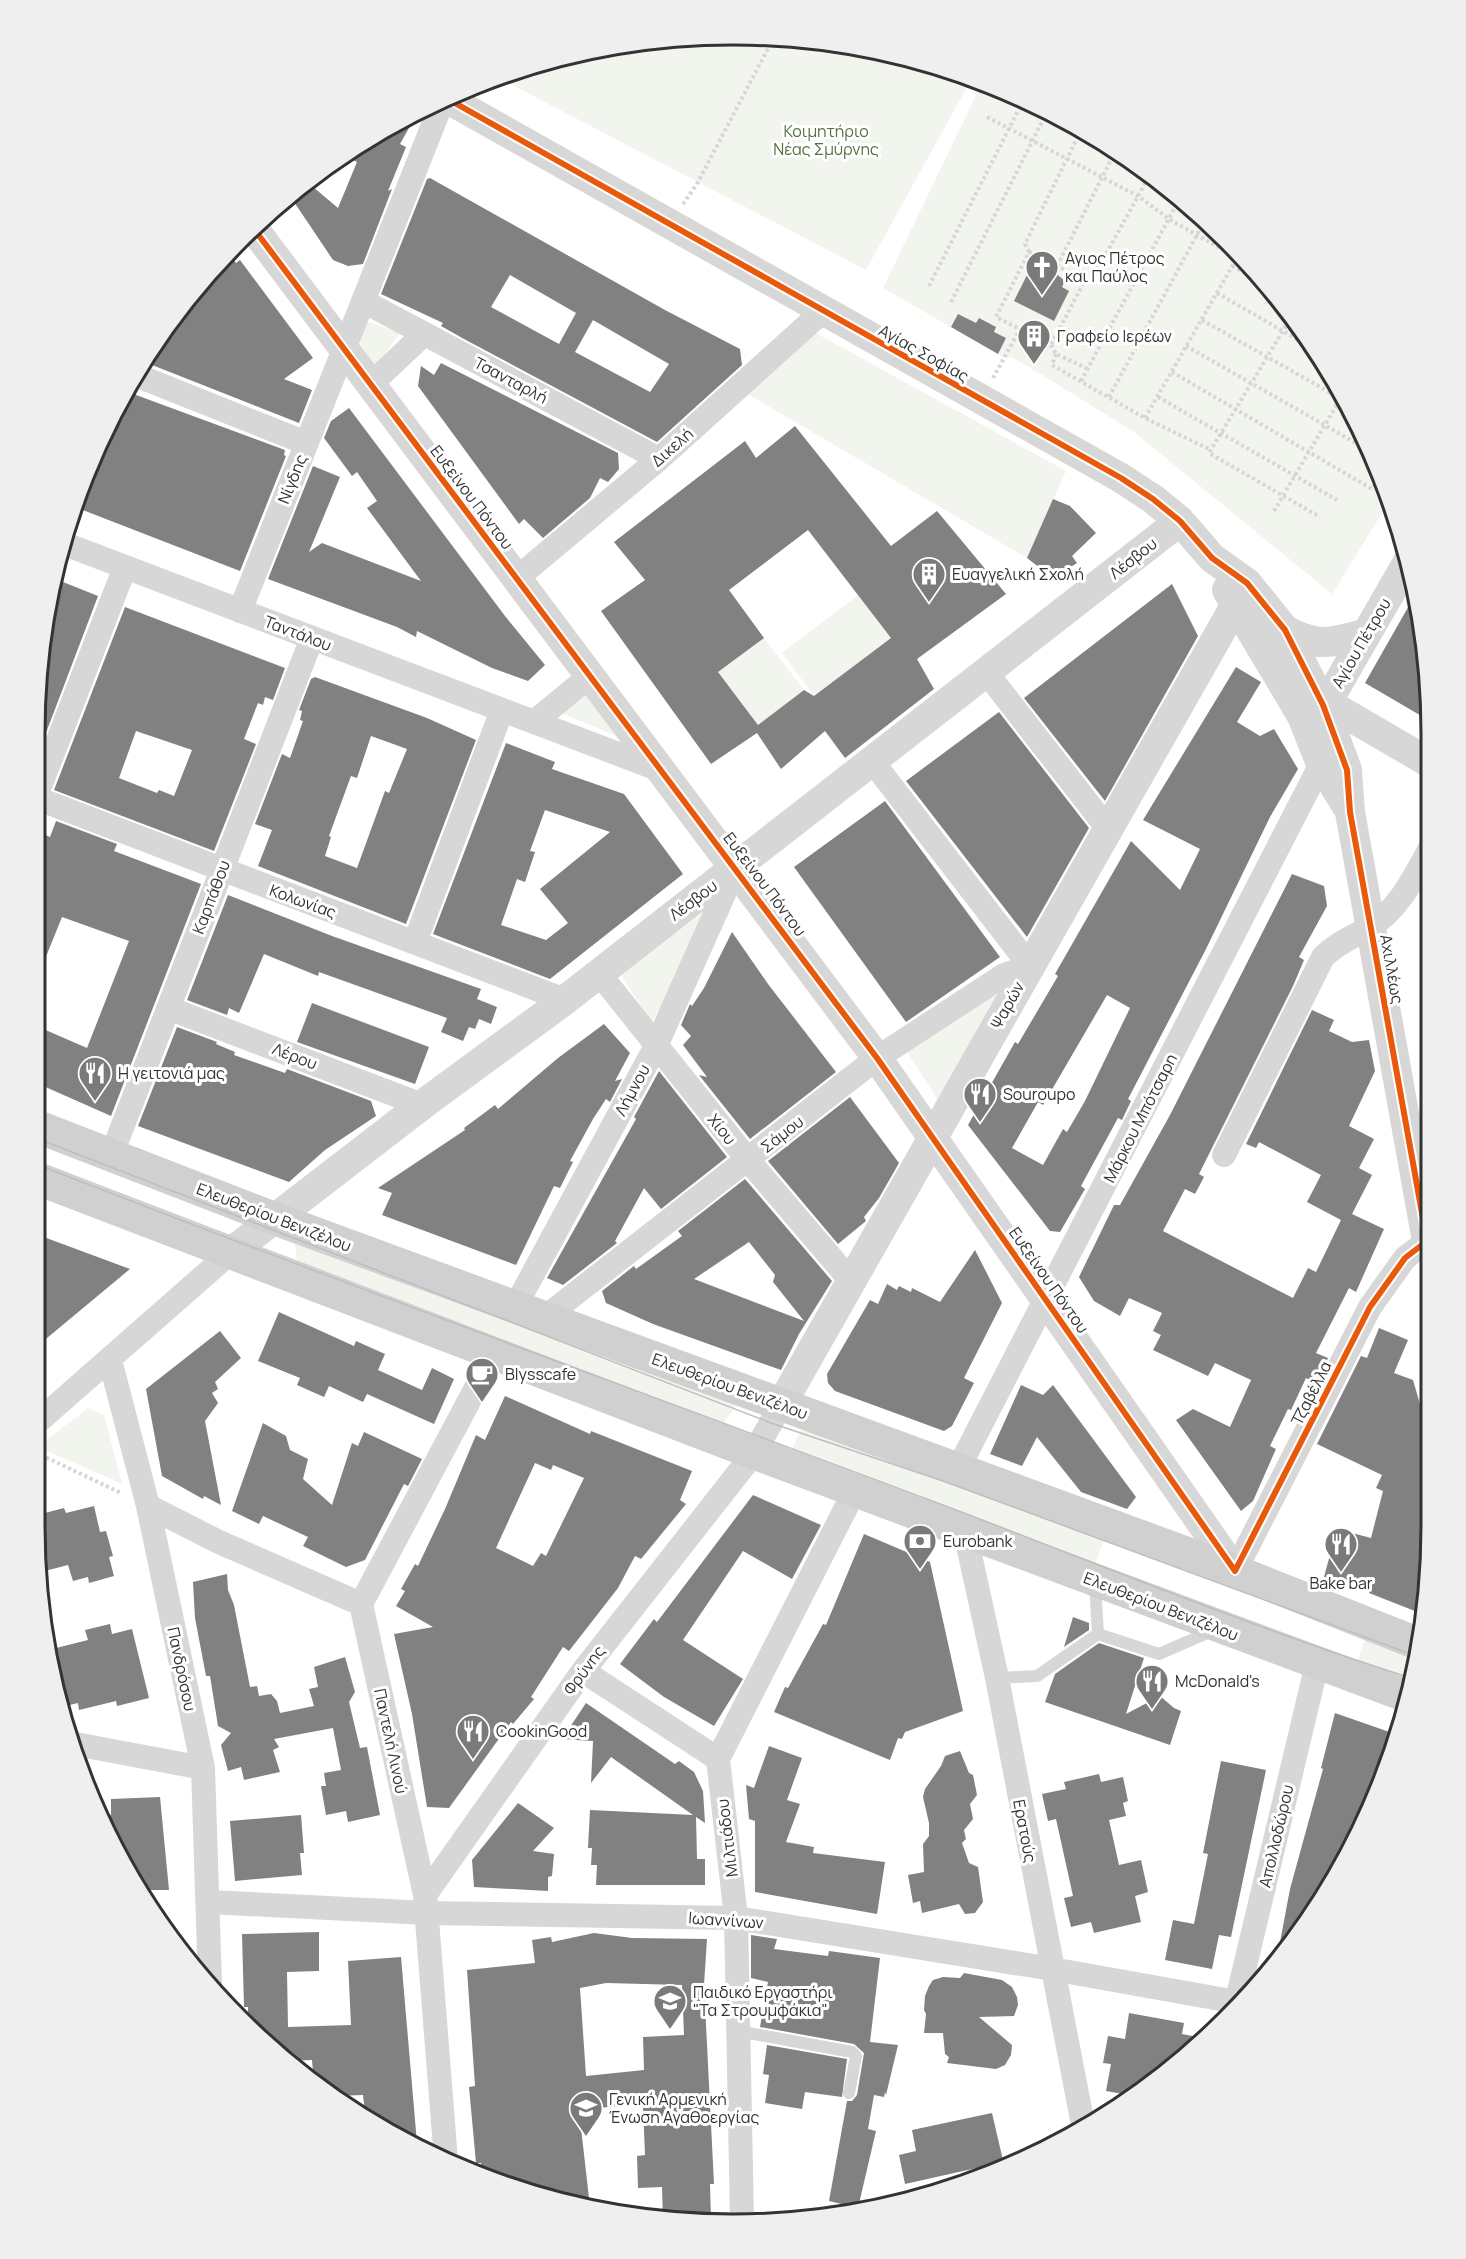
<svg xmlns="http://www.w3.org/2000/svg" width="1466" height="2259" font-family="Manrope,sans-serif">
<rect width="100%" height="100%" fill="#fff"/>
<path fill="#f1f5ed" d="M688,36L825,41L958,72L972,78L866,270L499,78L553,58Z
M982,83L1083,128L1194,208L1287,308L1360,424L1389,502L1332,594L1134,432L1039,373L1011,357L1005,358L883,288Z
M364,320L400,333L375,368L356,337Z
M812,331L1066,471L1027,558L746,393Z
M858,595L891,638L814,696L782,653Z
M764,638L804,690L758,725L718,672Z
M588,690L631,742L559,712Z
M713,905L709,920L651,1023L621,974Z
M984,994L998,995L938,1100L904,1047Z
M293,1232L738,1402L718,1431L299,1273Z
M88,1408L104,1415L122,1484L43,1449L41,1444Z
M802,1428L1105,1537L1092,1573L788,1458Z
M1368,1632L1417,1652L1409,1689L1354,1670Z"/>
<path fill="#818181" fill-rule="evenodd" d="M419,110L400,144L406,147L388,191L392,189L363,264L348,266L333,260L290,196L306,181L338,208L357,162L345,156Z
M430,178L665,310L740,349L742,365L657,442L464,339L441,326L443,323L381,294L427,179ZM510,275L576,313L559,344L491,307ZM593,320L669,364L650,392L575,352Z
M229,253L236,263L240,260L313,358L284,379L312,390L299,423L147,363L208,272Z
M1040,268L1054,272L1065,281L1062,287L1069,291L1054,321L1014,301L1029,271L1037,275Z
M958,314L976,323L979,318L996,327L994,332L1006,338L998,354L951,327Z
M441,363L618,453L619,469L608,482L600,478L590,498L543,538L524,519L519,524L418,386L421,366L434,375Z
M128,392L285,450L284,455L286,456L240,571L75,507L108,422Z
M349,408L505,616L545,665L528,681L492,668L417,631L416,637L397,627L268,579L313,466L340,477L309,552L322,543L421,581L367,508L377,501L357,472L352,476L324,438L331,421Z
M795,426L891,546L937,511L1006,594L917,659L934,689L845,758L825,731L781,769L757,733L711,764L601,611L645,580L614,542L745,441L756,458ZM808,530L891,638L814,696L804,690L758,725L718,672L764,638L729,590Z
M1053,499L1070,506L1096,533L1072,556L1077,563L1053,578L1027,558Z
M58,580L98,596L41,746V641L48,606Z
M1172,584L1198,636L1105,801L1024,698Z
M1415,595L1430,688V721L1365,683Z
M125,607L285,668L273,700L265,697L263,705L258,703L244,739L256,744L214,851L54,790ZM136,731L192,750L174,796L159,790L157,793L119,778Z
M1236,667L1261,682L1237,722L1260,736L1274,729L1298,769L1270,817L1206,949L1128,1099L1131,1101L1122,1120L1118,1118L1081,1186L1085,1189L1060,1232L1050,1231L968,1125L1015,1042L1018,1044L1058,976L1055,974L1131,841L1180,890L1200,849L1143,820ZM1107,995L1130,1008L1085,1101L1067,1132L1063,1129L1043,1165L1012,1148L1038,1102L1043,1105Z
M315,677L427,718L476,740L406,924L258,866L272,830L255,824L282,754L290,758L303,721L300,720L302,711L299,710L311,679ZM371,736L407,749L389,793L385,791L357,868L325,856L331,837L329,836L351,776L357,778Z
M999,712L1089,828L1027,937L906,781Z
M506,743L555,762L552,769L624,794L683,874L550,979L433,934ZM545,810L610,832L540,889L568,923L546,940L501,925L517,879L525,882L535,852L530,851Z
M885,801L1000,957L906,1022L794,867Z
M56,821L117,844L114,851L201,884L111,1116L41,1085V1028L87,1048L129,941L62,917L41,969V833L50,837Z
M1292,874L1324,886L1327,906L1299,957L1304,960L1293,986L1199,1174L1204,1177L1195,1194L1185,1189L1163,1231L1293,1298L1308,1268L1316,1272L1341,1220L1307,1202L1321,1175L1259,1142L1256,1148L1246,1144L1312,1010L1334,1020L1329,1031L1352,1042L1369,1040L1375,1071L1349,1126L1374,1139L1359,1168L1372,1175L1352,1214L1384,1229L1356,1292L1349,1288L1316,1353L1328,1358L1315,1383L1306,1378L1291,1410L1288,1409L1270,1446L1276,1449L1253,1501L1241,1511L1176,1420L1193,1409L1230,1427L1251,1380L1215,1363L1208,1376L1153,1350L1161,1335L1153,1331L1162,1313L1129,1298L1120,1316L1094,1301L1079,1277L1114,1205H1120L1170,1115Z
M228,895L332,936L481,989L477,999L497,1007L491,1024L479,1019L475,1029L469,1027L463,1041L441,1032L447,1018L319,972L318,976L264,954L239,1013L229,1008L227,1015L187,1000Z
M732,932L768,984L836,1072L750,1139L699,1075L707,1077L683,1045L691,1036L681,1025L690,1004L692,1006L704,988Z
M312,1003L429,1047L415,1084L297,1042Z
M604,1024L630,1053L615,1081L622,1079L610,1102L606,1099L593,1119L570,1161L573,1162L560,1188L554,1186L516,1265L382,1215L392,1193L378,1188L465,1130L464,1128L495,1105L498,1109L558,1058Z
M177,1027L217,1042L216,1044L235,1052L234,1055L285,1073L287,1069L371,1101L376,1116L325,1150L289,1182L138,1126Z
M659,1071L727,1157L661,1209L644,1188L615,1241L617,1243L563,1285L547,1278L636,1119L634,1117Z
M850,1097L899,1163L879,1198L864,1217L866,1221L838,1244L768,1161Z
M745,1179L832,1281L799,1334L781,1370L653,1324L606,1303L602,1291L634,1266L636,1269L682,1236L678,1231ZM749,1242L775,1275L773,1282L804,1321L694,1279Z
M41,1236L130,1269L41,1343Z
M975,1250L1002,1303L964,1378L974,1383L952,1426L944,1431L835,1391L828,1383L827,1374L870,1300L878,1304L887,1284L897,1290L899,1286L911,1292L912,1288L940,1302Z
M279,1312L354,1346L356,1341L385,1354L378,1370L422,1390L432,1368L454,1379L434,1424L367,1394L363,1402L329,1386L324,1397L297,1385L300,1378L258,1361Z
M1379,1328L1408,1340L1394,1373L1413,1380L1426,1425V1442L1421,1455L1426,1483L1425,1615L1369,1593L1371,1589L1324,1577L1337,1529L1371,1538L1383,1491L1376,1488L1382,1475L1317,1444L1361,1356L1367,1358Z
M220,1331L241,1358L215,1382L218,1389L212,1393L218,1403L205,1421L221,1505L204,1496L203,1499L162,1476L146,1389Z
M1021,1385L1043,1395L1053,1385L1136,1497L1127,1509L1081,1492L1037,1437L1022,1466L990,1454Z
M505,1396L590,1434L591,1431L692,1471L680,1500L686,1504L641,1559L635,1556L618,1588L569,1651L563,1647L531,1697L534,1699L513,1724L511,1722L449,1808L427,1807L412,1714L394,1634L433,1627L396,1606L405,1591L401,1589L415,1564L418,1566L445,1509L476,1435L485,1440ZM535,1463L551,1470L553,1465L584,1478L546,1556L541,1553L533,1566L496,1548Z
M263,1423L286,1436L290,1450L308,1459L303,1479L332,1505L349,1452L352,1443L358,1446L364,1432L422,1459L408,1486L404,1484L365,1560L346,1567L303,1546L308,1537L263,1516L259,1524L232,1511Z
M753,1495L821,1525L792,1579L743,1551L683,1640L743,1679L714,1726L664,1697L620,1664L654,1619L657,1622Z
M94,1506L100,1532L106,1531L113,1556L109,1557L114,1576L89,1583L88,1577L73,1581L68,1565L41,1572V1514L64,1508L66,1513Z
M864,1534L930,1562L963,1711L905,1732L902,1739L898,1738L890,1760L774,1712L785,1687L788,1688L823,1624L826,1625Z
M227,1574L228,1590L234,1605L250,1687L257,1686L259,1696L271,1694L277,1701L280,1713L314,1706L309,1689L318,1687L314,1667L345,1657L355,1692L349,1702L360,1748L367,1747L380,1815L348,1822L346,1811L326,1815L321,1786H326L324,1773L341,1770L333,1728L274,1739L279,1747L273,1750L280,1772L244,1780L241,1767L228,1771L221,1745L231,1733L218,1726L210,1676H206L195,1618L193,1582Z
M1073,1617L1089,1623V1630L1064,1647Z
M110,1624L112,1634L132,1629L149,1698L117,1706L116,1701L79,1710L78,1703L61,1707L48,1650L88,1640L85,1630Z
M1099,1643L1144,1658L1126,1714L1160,1696L1174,1708L1181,1711L1170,1745L1045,1702L1055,1674Z
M586,1703L675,1764L679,1761L694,1772L703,1791L705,1823L696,1817L697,1859H705V1885H596L597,1865H591L592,1848H588L590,1810L693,1815L611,1757L591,1783L593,1741L562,1739Z
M1335,1713L1398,1735L1395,1750L1360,1835L1277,1958L1290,1889L1323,1769L1321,1768Z
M769,1746L802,1758L787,1800L800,1804L786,1842L814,1847L813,1853L885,1862L877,1914L755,1892V1821L749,1819L746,1785L754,1788Z
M960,1751L969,1773L973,1775L977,1795L970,1804L973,1819L964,1830L966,1839L962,1843L969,1863L978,1867L983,1902L975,1913L965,1914L959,1904L922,1913L920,1901L913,1903L908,1875L924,1872L923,1844L929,1836V1823L923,1797L925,1789L941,1766L945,1756Z
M1221,1761L1266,1770L1231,1937L1219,1935L1212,1969L1165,1960L1173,1920L1194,1924L1208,1854L1203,1853Z
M1099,1774L1101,1782L1123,1777L1128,1801L1123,1803L1126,1816L1109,1820L1119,1865L1141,1860L1148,1892L1135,1896L1141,1922L1094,1933L1091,1922L1071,1927L1064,1898L1073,1896L1056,1819L1048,1821L1042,1794L1066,1789L1064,1782Z
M160,1797L169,1890H140L103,1815H111V1799Z
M518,1803L554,1828L533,1851L554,1854L552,1876L548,1877V1891L474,1887L472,1860Z
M301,1815L304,1853H300L302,1875L235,1881L230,1821Z
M319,1932V1971L287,1972L288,2027L351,2025L348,1961L401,1957L417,2143L365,2113L363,2095L335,2096L314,2084L312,2060L286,2061L248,2028V2007H244L242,1934Z
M594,1933L632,1938L707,1939L704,1985L714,2184H710L711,2221L687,2223L663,2219L662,2187L638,2188L637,2156L645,2155L643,2107H637V2104L579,2110L590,2207L553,2201L482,2177L481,2163H476L469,2087L475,2086L467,1970L535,1963L532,1940L551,1937L552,1942ZM606,1983L682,1985L684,2035L643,2037L644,2070L586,2076L580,1988Z
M751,1935L777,1939L774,1949L828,1956L829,1951L880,1958L870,2042L898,2045L886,2095L885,2092L884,2097L874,2095L868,2129L876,2131L858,2208L829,2201L847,2101H852L857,2095L864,2053L854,2044L760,2027L768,1982L751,1978Z
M964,1973L1002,1980L1012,1987L1017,1997L1018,2005L1014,2016L979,2017L1012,2045L1011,2055L1005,2065L996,2069L947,2063L949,2057L945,2054L943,2033H924L926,2014L924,2010L925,1996L929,1986L933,1980L943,1977L960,1978Z
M1129,2013L1184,2023L1182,2034L1203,2038L1158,2080L1134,2096L1106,2091L1111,2064L1103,2063L1108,2036L1125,2039Z
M767,2045L847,2059L842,2097L805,2092L802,2109L765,2103L769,2075L763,2074Z
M992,2113L1005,2169L983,2177L981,2167L905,2184L899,2155L916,2151L912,2130Z"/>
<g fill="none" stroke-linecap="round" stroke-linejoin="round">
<path stroke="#d6d6d6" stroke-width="4" stroke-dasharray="3 3" stroke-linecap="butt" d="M987,117L1138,196L1169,219L1237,258
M683,204L698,182L773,39
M1220,248L1224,240
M1029,252L1085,280L1051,345L996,317Z
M1029,252L1025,244L1082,128
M1057,266L1115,152
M1232,266L1264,283
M1085,280L1093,278L1149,176
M929,286L1023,101
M1217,293L1312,348
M951,302L1047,112
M1292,316L1209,453L1320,517
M1202,320L1345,401
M1051,345L1056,354L1086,368
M1186,346L1370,451
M1056,354L1052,365L1145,418L1211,450
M1172,372L1372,489L1380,478
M993,378L1020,329
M1081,381L1180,198
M1109,397L1205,220
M1158,397L1337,500
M1145,418L1238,256
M1274,511L1342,396
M41,1455L121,1493"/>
<path stroke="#d7d7d7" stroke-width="12" d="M1095,1582L1098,1634L1159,1654L1212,1631
M997,1678L1037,1676L1098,1634
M738,2031L852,2052L856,2056L849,2093"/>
<path stroke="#d7d7d7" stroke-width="24" d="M363,301L659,459
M138,376L306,443
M371,384L424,334
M62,543L663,771
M517,578L659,459L823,311
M240,611L443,100
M986,672L1108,829
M534,722L591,675
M41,784L125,567
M41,800L565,1000
M415,942L502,710
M598,972L748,1160L851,1281
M168,1008L422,1105
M1224,1155L1323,957C1337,943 1353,937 1370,927C1399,909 1413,879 1429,850
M111,1156L312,638
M515,1307L656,1046L736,867
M544,1318L877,1058L1004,975L1030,966L872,761
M110,1360L148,1506L203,1768L210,1984
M41,1419L230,1253
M957,1471L1321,764
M148,1506L219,1542L361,1604
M965,1532L997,1678L1084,2130
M1235,1571L1370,1307L1405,1258L1427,1241
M583,1671L718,1759
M70,1743L203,1768
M425,1895L583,1671L754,1453L781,1405
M209,1902L427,1913L736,1918L1052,1969L1237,2002
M1235,2008L1317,1664
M446,2160L425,1895L361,1604L494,1354
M742,2219L736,1918L718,1759L855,1490"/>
<path stroke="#d7d7d7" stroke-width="30" d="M446,98L1121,478L1153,499L1180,521L1212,558L1247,583L1285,630L1323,705L1347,770L1350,812L1427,1241
M254,229L877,1058L1235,1571
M1227,590L1302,716L1321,764L1346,805
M1285,630C1318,648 1332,643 1367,633
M1323,705L1339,710L1430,763
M1307,713L1323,705L1333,692L1409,560
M230,1253L422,1105L565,1000L1180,521
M781,1405L1235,606"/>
<path stroke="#d0d0d0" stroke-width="33" d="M41,1128L273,1218L1235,1571L1419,1644
M41,1180L754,1453L1407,1696"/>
<path stroke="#bebebe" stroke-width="1.5" d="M41,1140L771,1423L943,1481L1416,1656
M41,1166C337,1282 637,1390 935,1502C1094,1562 1250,1627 1411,1678"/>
<defs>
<path id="cycleway" d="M446,98L1121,478L1153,499L1180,521L1212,558L1247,583L1285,630L1323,705L1347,770L1350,812L1427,1241
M254,229L877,1058L1235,1571L1370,1307L1405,1258L1427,1241"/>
</defs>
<use href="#cycleway" stroke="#fff" stroke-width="10"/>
<use href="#cycleway" stroke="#e8590c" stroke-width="6"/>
</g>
<defs>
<symbol id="church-pin" viewBox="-11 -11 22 30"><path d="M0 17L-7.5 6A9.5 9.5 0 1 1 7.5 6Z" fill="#7a7a7a" stroke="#fff"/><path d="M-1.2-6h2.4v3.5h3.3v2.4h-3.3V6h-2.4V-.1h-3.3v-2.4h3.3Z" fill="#fff"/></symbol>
<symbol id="building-pin" viewBox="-11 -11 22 30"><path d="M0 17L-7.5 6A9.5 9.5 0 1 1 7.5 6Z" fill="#7a7a7a" stroke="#fff"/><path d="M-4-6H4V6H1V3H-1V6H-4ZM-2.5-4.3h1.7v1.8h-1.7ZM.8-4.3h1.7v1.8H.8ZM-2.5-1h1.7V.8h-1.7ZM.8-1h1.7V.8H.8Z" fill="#fff"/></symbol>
<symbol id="restaurant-pin" viewBox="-11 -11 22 30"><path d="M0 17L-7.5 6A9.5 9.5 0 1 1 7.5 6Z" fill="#7a7a7a" stroke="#fff"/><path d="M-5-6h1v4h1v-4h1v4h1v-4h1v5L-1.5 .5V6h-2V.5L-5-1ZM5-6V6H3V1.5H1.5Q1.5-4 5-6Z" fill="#fff"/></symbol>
<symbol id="cafe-pin" viewBox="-11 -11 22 30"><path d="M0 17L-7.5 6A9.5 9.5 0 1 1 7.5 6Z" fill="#7a7a7a" stroke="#fff"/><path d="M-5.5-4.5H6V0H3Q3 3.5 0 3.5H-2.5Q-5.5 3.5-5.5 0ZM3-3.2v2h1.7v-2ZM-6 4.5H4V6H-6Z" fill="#fff"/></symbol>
<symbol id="bank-pin" viewBox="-11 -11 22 30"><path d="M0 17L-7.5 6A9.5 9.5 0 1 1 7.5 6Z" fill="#7a7a7a" stroke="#fff"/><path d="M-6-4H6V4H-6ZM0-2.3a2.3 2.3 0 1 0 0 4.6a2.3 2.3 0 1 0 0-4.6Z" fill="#fff"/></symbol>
<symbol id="school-pin" viewBox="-11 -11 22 30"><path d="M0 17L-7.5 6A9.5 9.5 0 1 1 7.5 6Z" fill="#7a7a7a" stroke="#fff"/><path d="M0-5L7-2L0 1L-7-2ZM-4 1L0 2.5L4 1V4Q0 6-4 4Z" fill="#fff"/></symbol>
</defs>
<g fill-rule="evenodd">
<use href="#church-pin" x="1023" y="248" width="38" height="52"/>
<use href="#building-pin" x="1015" y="317" width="38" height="52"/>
<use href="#building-pin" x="910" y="555" width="38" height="52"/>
<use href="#restaurant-pin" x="76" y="1054" width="38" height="52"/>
<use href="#restaurant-pin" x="961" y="1075" width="38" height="52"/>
<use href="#cafe-pin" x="463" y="1355" width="38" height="52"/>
<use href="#bank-pin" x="901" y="1522" width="38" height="52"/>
<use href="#restaurant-pin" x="1322" y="1525" width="38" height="52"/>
<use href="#restaurant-pin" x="1133" y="1662" width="38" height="52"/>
<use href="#restaurant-pin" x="454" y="1712" width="38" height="52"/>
<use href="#school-pin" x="651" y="1982" width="38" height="52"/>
<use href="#school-pin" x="567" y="2089" width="38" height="52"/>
</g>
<g text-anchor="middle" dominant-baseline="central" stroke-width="6" stroke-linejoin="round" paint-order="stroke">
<g font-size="16" fill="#56703f" stroke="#fff">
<text x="826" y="131">Κοιμητήριο<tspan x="826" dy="18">Νέας Σμύρνης</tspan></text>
</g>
<g font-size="16" fill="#333" stroke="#fff" text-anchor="start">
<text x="1065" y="258">Αγιος Πέτρος<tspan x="1065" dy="18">και Παύλος</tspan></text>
<text x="1057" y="336">Γραφείο Ιερέων</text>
<text x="952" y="574">Ευαγγελική Σχολή</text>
<text x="118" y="1073">Η γειτονιά μας</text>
<text x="1003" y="1094">Souroupo</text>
<text x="505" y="1374">Blysscafe</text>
<text x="943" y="1541">Eurobank</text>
<text x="1341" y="1583" text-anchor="middle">Bake bar</text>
<text x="1175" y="1681">McDonald's</text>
<text x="496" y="1731">CookinGood</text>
<text x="693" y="1992">Παιδικό Εργαστήρι<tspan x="693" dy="18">"Τα Στρουμφάκια"</tspan></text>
<text x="609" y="2099">Γενική Αρμενική<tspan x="609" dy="18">Ένωση Αγαθοεργίας</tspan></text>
</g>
<g font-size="16" fill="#333" stroke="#fff">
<text transform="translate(924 353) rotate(29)">Αγίας Σοφίας</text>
<text transform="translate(511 380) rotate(28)">Τσανταρλή</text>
<text transform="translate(672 447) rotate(-41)">Δικελή</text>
<text transform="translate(292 479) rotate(-68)">Νίγδης</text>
<text transform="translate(472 497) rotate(53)">Ευξείνου Πόντου</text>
<text transform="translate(1133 558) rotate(-38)">Λέσβου</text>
<text transform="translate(298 633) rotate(21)">Ταντάλου</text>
<text transform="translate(1361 643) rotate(-60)">Αγίου Πέτρου</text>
<text transform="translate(765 884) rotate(53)">Ευξείνου Πόντου</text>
<text transform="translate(211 897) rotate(-69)">Καρπάθου</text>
<text transform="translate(693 900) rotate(-37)">Λέσβου</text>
<text transform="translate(303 901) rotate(20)">Κολωνίας</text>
<text transform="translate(1392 969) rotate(80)">Αχιλλέως</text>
<text transform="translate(1007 1005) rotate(-61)">Ψαρών</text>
<text transform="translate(295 1056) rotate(21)">Λέρου</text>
<text transform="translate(632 1090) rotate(-62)">Λήμνου</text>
<text transform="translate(1140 1118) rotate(-63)">Μάρκου Μπότσαρη</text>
<text transform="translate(722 1129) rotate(51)">Χίου</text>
<text transform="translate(782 1134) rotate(-38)">Σάμου</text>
<text transform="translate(274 1217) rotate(21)">Ελευθερίου Βενιζέλου</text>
<text transform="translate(1049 1280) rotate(55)">Ευξείνου Πόντου</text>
<text transform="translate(730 1386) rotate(20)">Ελευθερίου Βενιζέλου</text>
<text transform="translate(1311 1393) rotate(-63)">Τζαβέλλα</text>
<text transform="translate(1161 1606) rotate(21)">Ελευθερίου Βενιζέλου</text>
<text transform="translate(182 1669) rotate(78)">Πανδρόσου</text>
<text transform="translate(584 1670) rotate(-53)">Φρύνης</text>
<text transform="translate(391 1741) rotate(78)">Παντελή Λινού</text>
<text transform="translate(1025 1831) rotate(79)">Ερατούς</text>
<text transform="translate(1276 1836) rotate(-77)">Απολλοδώρου</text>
<text transform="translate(727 1838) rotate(-97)">Μιλτιάδου</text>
<text transform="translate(726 1920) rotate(4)">Ιωαννίνων</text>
</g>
</g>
<path d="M0 0H1466V2259H0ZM733 45H733A688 688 0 0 1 1421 733V1526A688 688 0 0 1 733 2214H733A688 688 0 0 1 45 1526V733A688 688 0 0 1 733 45Z" fill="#efefef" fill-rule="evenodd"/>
<path fill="none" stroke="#333" stroke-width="3" d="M733 45H733A688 688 0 0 1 1421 733V1526A688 688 0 0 1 733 2214H733A688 688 0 0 1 45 1526V733A688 688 0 0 1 733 45Z"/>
</svg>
